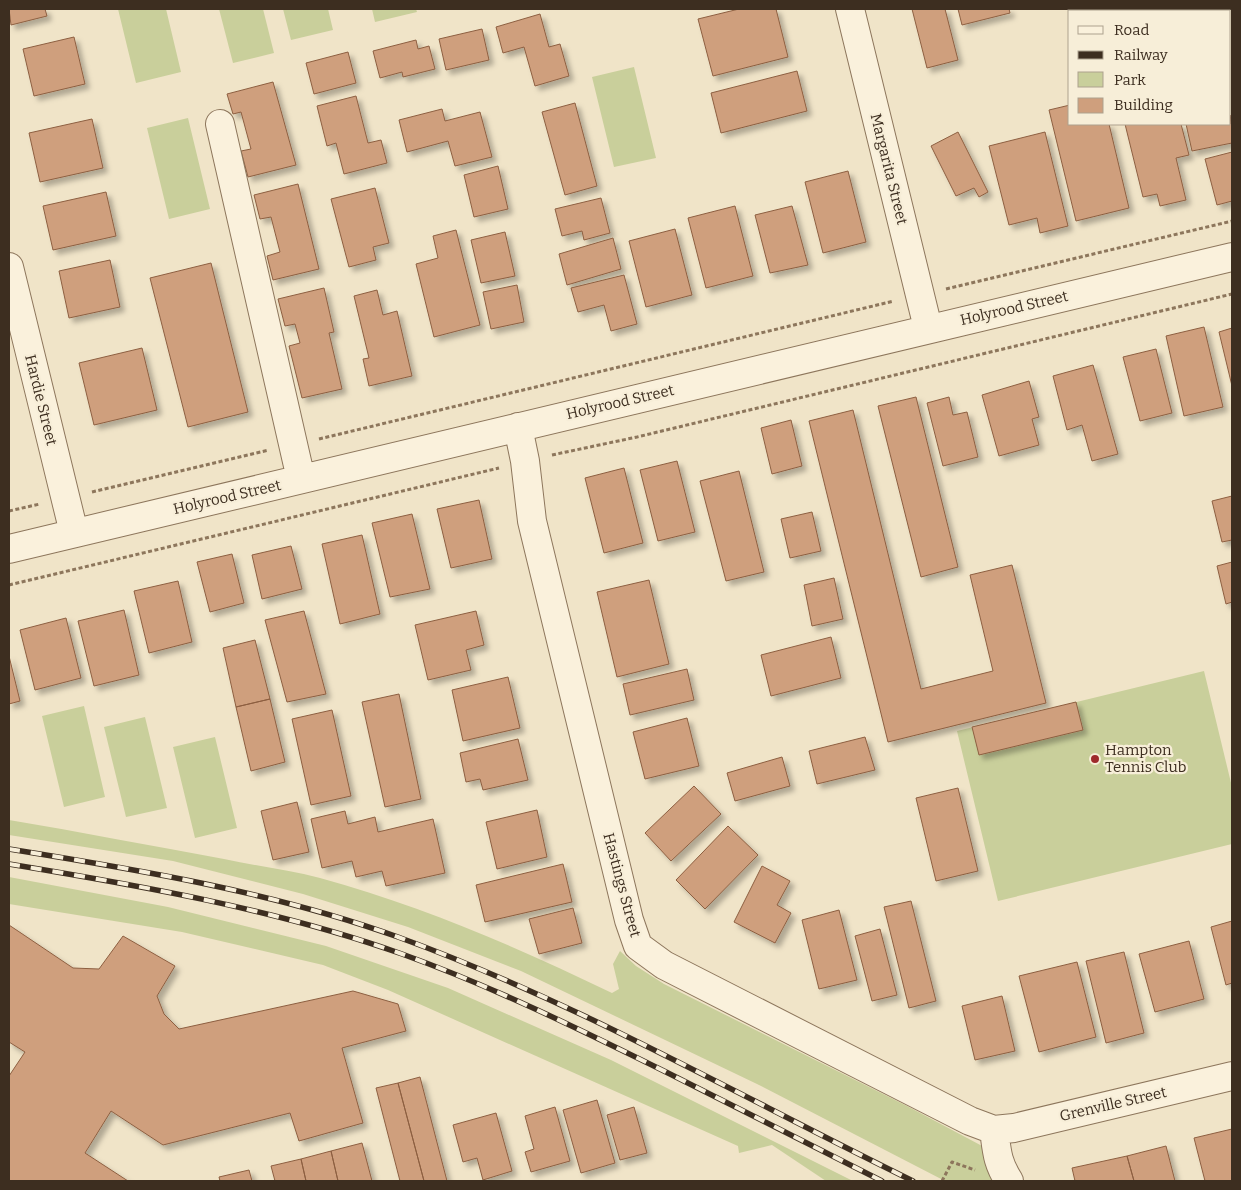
<svg xmlns="http://www.w3.org/2000/svg" width="1241" height="1190" font-family="Bitter,serif">
<defs>
<filter id="shadow"><feDropShadow dx="4.5" dy="4.5" stdDeviation="2.5" flood-color="#0004"/></filter>
</defs>
<rect width="100%" height="100%" fill="#f0e4c8"/>
<path fill="#c9cf9b" d="M118,9H166L181,72L136,83Z
M219,9H263L274,53L233,63Z
M283,9H328L333,30L291,40Z
M372,9H416L417,12L375,22Z
M634,67L656,158L614,167L592,77Z
M188,118L210,209L169,219L147,128Z
M1204,671L1232,787V844L998,901L957,731Z
M84,706L105,797L64,807L42,716Z
M145,717L167,808L126,817L104,727Z
M215,737L237,828L195,838L173,747Z
M9,820C81,832 152,846 224,859C256,866 289,870 320,878C422,906 517,947 612,993L619,989L613,964L620,951L636,966L664,984L907,1106L984,1147L995,1181H945L757,1084L521,971L408,927L303,894L173,861L9,835Z
M9,877L168,907L326,946L448,988L611,1060L853,1181H826L772,1145L739,1153L738,1146L388,990L323,965L182,932L9,904Z"/>
<path fill="#cf9f7d" stroke="#8d5f41" filter="url(#shadow)" d="M9,9H45L47,16L11,25Z
M739,9H776L788,57L713,76L698,19Z
M912,9H945L958,60L927,68Z
M958,9H1009L1010,13L962,25Z
M540,14L549,47L560,44L569,76L535,86L524,47L503,53L496,27Z
M482,29L489,60L446,70L439,39Z
M74,37L85,84L34,96L23,49Z
M416,40L418,49L429,46L435,69L403,77L402,72L380,78L373,51Z
M348,52L356,83L314,94L306,63Z
M797,71L807,111L721,133L711,93Z
M273,82L296,165L248,177L241,151L251,149L241,112L233,114L227,94Z
M356,96L368,143L381,140L387,163L344,174L336,143L327,146L317,106Z
M575,103L597,186L565,195L542,112Z
M1070,105V124H1109L1129,208L1076,221L1049,110Z
M442,109L445,121L480,112L492,157L455,166L448,141L407,152L399,120Z
M1230,115L1232,126V143L1192,151L1186,124H1230Z
M92,119L103,168L40,182L29,133Z
M1125,124H1181L1189,155L1176,158L1186,200L1160,206L1157,194L1143,197Z
M958,132L988,192L979,197L974,188L956,196L931,146Z
M1045,132L1068,226L1040,233L1037,218L1009,225L989,146Z
M1232,152V201L1217,205L1205,159Z
M498,166L508,209L474,217L464,175Z
M848,171L866,242L823,253L805,182Z
M298,184L319,269L273,280L267,256L280,252L271,217L260,219L254,195Z
M375,188L389,243L373,247L376,260L349,267L331,199Z
M106,192L116,236L53,250L43,206Z
M601,198L610,233L584,240L582,231L562,236L555,209Z
M735,206L753,276L706,288L688,218Z
M792,206L808,265L770,273L755,215Z
M675,229L692,295L646,307L629,241Z
M456,230L480,325L434,337L416,264L438,258L433,236Z
M505,232L515,276L481,283L471,240Z
M613,238L621,269L567,285L559,254Z
M110,260L120,307L69,318L59,271Z
M211,263L248,412L188,427L150,278Z
M624,275L637,324L611,331L604,305L578,312L571,288Z
M517,285L524,322L491,329L483,292Z
M324,288L334,332L329,333L342,389L302,398L289,346L300,343L295,324L285,326L278,299Z
M377,290L383,315L397,311L412,376L369,386L363,359L369,358L354,296Z
M1204,327L1223,407L1184,416L1166,336Z
M1232,328V386L1219,332Z
M142,348L157,410L94,425L79,363Z
M1156,349L1172,413L1140,421L1123,357Z
M1093,365L1118,454L1092,461L1082,425L1067,430L1053,376Z
M1029,381L1039,417L1032,419L1039,445L999,456L982,395Z
M916,397L958,567L921,577L878,406Z
M949,397L953,415L967,412L978,457L943,466L927,403Z
M853,410L921,689L993,671L970,575L1012,565L1046,703L888,742L809,421Z
M791,420L802,466L772,474L761,428Z
M677,461L695,532L658,541L640,470Z
M624,468L643,543L604,553L585,478Z
M739,471L764,572L726,581L700,481Z
M1232,496V540L1222,542L1212,501Z
M479,500L492,559L451,568L437,509Z
M812,512L821,551L790,558L781,519Z
M412,514L430,589L390,597L372,523Z
M362,535L380,614L340,624L322,544Z
M291,546L302,589L262,599L252,555Z
M232,554L244,603L210,612L197,562Z
M1232,562V602L1226,604L1217,566Z
M834,578L843,619L812,626L804,585Z
M649,580L669,664L617,677L597,592Z
M178,581L192,642L149,653L134,591Z
M124,610L139,675L94,686L78,621Z
M304,611L326,694L287,702L265,620Z
M476,611L484,645L466,650L471,670L428,680L415,625Z
M66,618L81,678L35,690L20,630Z
M831,637L841,678L771,696L761,655Z
M255,640L270,699L236,707L223,648Z
M9,656L20,701L9,704Z
M687,669L694,700L630,715L623,684Z
M508,677L520,728L463,741L452,690Z
M399,694L421,799L385,807L362,702Z
M270,699L285,762L251,771L236,707Z
M1076,702L1083,730L979,755L972,727Z
M332,710L351,796L311,805L292,719Z
M687,718L699,766L645,779L633,732Z
M865,737L875,770L817,784L809,751Z
M518,739L528,780L483,790L480,779L466,782L460,753Z
M782,757L790,786L735,801L727,773Z
M694,786L721,814L671,861L645,833Z
M958,788L978,871L936,881L916,798Z
M297,802L309,852L273,860L261,811Z
M537,810L547,857L497,869L486,822Z
M345,811L348,824L375,817L378,832L433,819L445,873L386,886L382,871L356,877L352,861L322,868L311,819Z
M728,826L758,855L705,909L676,880Z
M563,864L572,902L485,922L476,885Z
M762,866L790,881L777,905L791,913L775,943L734,922Z
M911,901L936,1001L909,1008L884,907Z
M573,908L582,943L539,954L529,919Z
M839,910L857,980L819,989L802,920Z
M1232,921V983L1226,985L1211,927Z
M9,925L73,968L99,969L123,936L175,966L157,996L164,1014L179,1029L353,991L398,1004L406,1031L342,1048L363,1123L299,1141L290,1113L163,1145L111,1111L85,1153L128,1181H9V1076L25,1052L9,1042Z
M880,929L897,995L872,1001L855,936Z
M1189,941L1204,999L1155,1012L1139,954Z
M1124,952L1144,1033L1106,1043L1086,961Z
M1077,962L1096,1037L1039,1052L1019,976Z
M1002,996L1015,1051L975,1060L962,1006Z
M420,1077L447,1181H424L398,1083Z
M398,1083L424,1181H400L376,1088Z
M597,1100L615,1163L581,1173L563,1110Z
M555,1107L570,1161L531,1172L525,1152L534,1149L525,1116Z
M634,1107L647,1153L620,1160L607,1115Z
M496,1113L512,1171L483,1180L477,1158L463,1162L453,1125Z
M1232,1129V1181H1205L1194,1138Z
M362,1143L372,1181H338L331,1151Z
M1166,1146L1175,1181H1134L1127,1156Z
M331,1151L338,1181H306L301,1159Z
M1127,1156L1134,1181H1075L1072,1168Z
M301,1159L306,1181H275L271,1166Z
M249,1170L252,1181H220L219,1177Z"/>
<g fill="none" stroke-linecap="round" stroke-linejoin="round">
<defs>
<path id="minor" d="M850,9L928,328
M220,124L301,479
M9,267L74,533
M518,427L525,461L532,521L629,920L638,946L664,965L970,1121L994,1130L1014,1128L1232,1076
M9,549L1232,257
M994,1130C997,1152 997,1162 1009,1181"/>
</defs>
<use href="#minor" stroke="#8d765c" stroke-width="30"/>
<path stroke="#8d765c" stroke-width="3" stroke-dasharray="4 2.5" stroke-linecap="butt" d="M946,289L1232,221
M319,439L894,301
M552,455L637,437L1232,294
M92,492L269,450
M9,511L40,504
M9,585L499,468
M942,1181L952,1162L975,1170"/>
<use href="#minor" stroke="#faf1dc" stroke-width="28"/>
<defs>
<path id="rail" d="M9,849C140,870 273,892 398,937C577,1002 743,1098 913,1181
M9,864C142,886 275,909 402,954C494,987 581,1030 668,1073C740,1109 811,1145 882,1181"/>
</defs>
<use href="#rail" stroke="#3d2e20" stroke-width="5.5"/>
<use href="#rail" stroke="#f7eed8" stroke-width="4" stroke-dasharray="11" stroke-linecap="butt"/>
</g>
<circle fill="#9e2a2b" stroke="#f7eed8" stroke-width="2" cx="1095" cy="759" r="5"/>
<g text-anchor="middle" dominant-baseline="central" stroke-width="4.5" stroke-linejoin="round" paint-order="stroke">
<g font-size="15" fill="#3d2e20" stroke="#f7eed8">
<text transform="translate(889 169) rotate(76)">Margarita Street</text>
<text transform="translate(1014 308) rotate(-13)">Holyrood Street</text>
<text transform="translate(41 400) rotate(76)">Hardie Street</text>
<text transform="translate(620 402) rotate(-13)">Holyrood Street</text>
<text transform="translate(227 497) rotate(-13)">Holyrood Street</text>
<text transform="translate(622 885) rotate(75)">Hastings Street</text>
<text transform="translate(1113 1104) rotate(-13)">Grenville Street</text>
</g>
<g font-size="15" fill="#3d2e20" stroke="#f7eed8" text-anchor="start">
<text x="1105" y="750">Hampton<tspan x="1105" dy="17">Tennis Club</tspan></text>
</g>
</g>
<rect width="1241" height="1190" fill="none" stroke="#3d2e20" stroke-width="20"/>
<rect x="1068" y="10" width="162" height="115" fill="#f7eed8" stroke="#ada18e"/>
<rect x="1078" y="26" width="25" height="8" fill="#faf1dc" stroke="#ada18e"/>
<text x="1114" y="35" font-size="15" fill="#3d2e20">Road</text>
<rect x="1078" y="51" width="25" height="8" fill="#3d2e20" stroke="#ada18e"/>
<text x="1114" y="60" font-size="15" fill="#3d2e20">Railway</text>
<rect x="1078" y="72" width="25" height="15" fill="#c9cf9b" stroke="#ada18e"/>
<text x="1114" y="85" font-size="15" fill="#3d2e20">Park</text>
<rect x="1078" y="98" width="25" height="15" fill="#cf9f7d" stroke="#ada18e"/>
<text x="1114" y="110" font-size="15" fill="#3d2e20">Building</text>
</svg>
